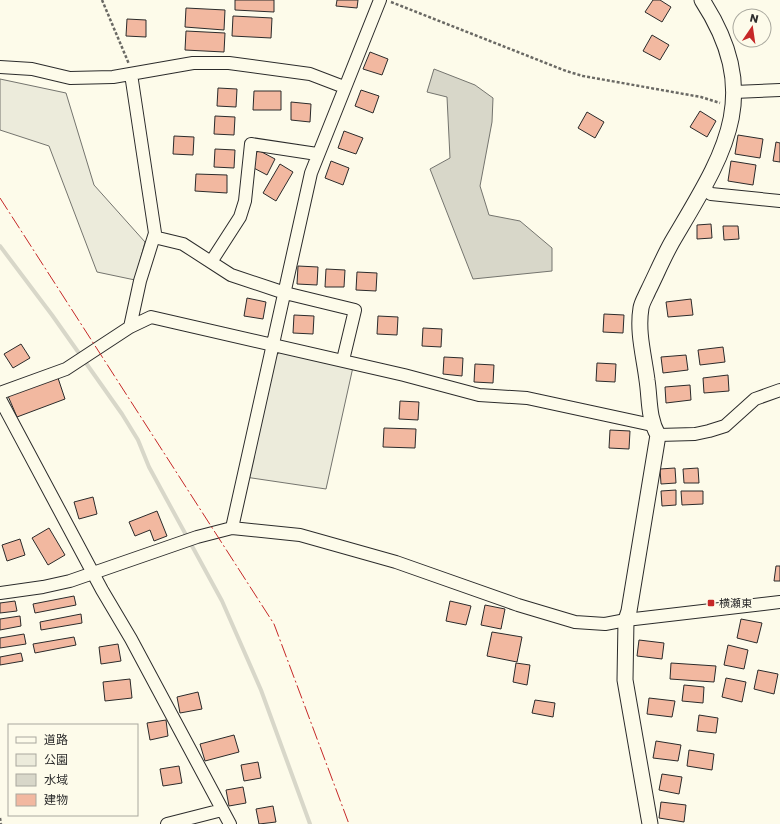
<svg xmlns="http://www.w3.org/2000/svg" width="780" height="824" font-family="Poppins,'Noto Sans JP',sans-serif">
<rect width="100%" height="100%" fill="#fdfbea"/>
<path fill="#ecebdb" stroke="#74746e" d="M0,79L66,93L94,185L145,242L135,280L97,272L49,146L0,130Z
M281,351L353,367L326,489L245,477L275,356Z"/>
<path fill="#d8d7c9" stroke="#74746e" d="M434,69L475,85L493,98L492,122L480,186L489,215L520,221L552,248V271L473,279L430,169L450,158L447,97L427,92Z"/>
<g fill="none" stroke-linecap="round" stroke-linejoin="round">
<path stroke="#d8d7c9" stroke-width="4" d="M0,246L52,315L122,414L138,440L149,467L222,601L261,690L310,824"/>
</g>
<path fill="#f2b8a0" stroke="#2b2b2b" d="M235,0H274V12L235,10Z
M337,0H358L357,8L336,6Z
M653,0H660L671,7L662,22L645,12Z
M186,8L225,10L224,30L185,27Z
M233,16L272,18L271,38L232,36Z
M127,19L146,20V37L126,36Z
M186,31L225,33L224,52L185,50Z
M652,35L669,45L660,60L643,51Z
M370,52L388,59L382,75L363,69Z
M218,88L237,89L236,107L217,106Z
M361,90L379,96L373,113L355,106Z
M254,91H281V110H253Z
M291,102L311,104L310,122L291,120Z
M700,111L716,121L707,137L690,127Z
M587,112L604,122L595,138L578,128Z
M215,116L235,117L234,135L214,134Z
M344,131L363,138L356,154L338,148Z
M738,135L763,139L760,158L735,154Z
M174,136L194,137L193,155L173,154Z
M776,142L780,143V162L773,161Z
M215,149L235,150L234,168L214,167Z
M258,150L275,159L267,175L250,166Z
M331,161L349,168L343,185L325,178Z
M731,161L756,165L753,185L728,181Z
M280,164L293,172L276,201L263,193Z
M196,174L227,175V193L195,191Z
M711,224L712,238L697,239V225Z
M723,226H738L739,239L724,240Z
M298,266L318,267L317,285L297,284Z
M326,269L345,270L344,287H325Z
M357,272L377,273L376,291L356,290Z
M247,298L266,302L263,319L244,316Z
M691,299L693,315L668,317L666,302Z
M604,314L624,315L623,333L603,332Z
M294,315L314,316L313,334L293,333Z
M378,316L398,317L397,335L377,334Z
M423,328L442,329L441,347L422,346Z
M21,344L30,358L13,368L4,354Z
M723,347L725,362L700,365L698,350Z
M686,355L688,370L663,373L661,357Z
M444,357L463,358L462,376L443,374Z
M597,363L616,364L615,382L596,381Z
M475,364L494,365L493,383L474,382Z
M728,375L729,391L704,393L703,378Z
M58,378L65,399L17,417L8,396Z
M690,385L691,400L666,403L665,387Z
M400,401L419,402L418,420L399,419Z
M384,428L416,429L415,448L383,447Z
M610,430L630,431L629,449L609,448Z
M675,468L676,483L661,484L660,469Z
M698,468L699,483H684L683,469Z
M676,490V505L662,506L661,491Z
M681,491H703V504L682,505Z
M93,497L97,514L79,519L74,502Z
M157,511L167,536L154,541L150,530L135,536L129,522Z
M49,528L65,555L48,565L32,538Z
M20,539L25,555L7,561L2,545Z
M776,566H780V581H774Z
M74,596L76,605L35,613L33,604Z
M15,601L17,611L0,613V603Z
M450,601L471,606L466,625L446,621Z
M485,605L505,609L501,629L481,625Z
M81,614L82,623L41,630L40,622Z
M20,616L21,626L0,630V619Z
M741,619L762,623L757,643L737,638Z
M492,632L522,637L517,662L487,656Z
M24,634L26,644L0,648V638Z
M74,637L76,645L35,653L33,644Z
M639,640L664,643L662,659L637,656Z
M118,644L121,661L101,664L99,647Z
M728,645L748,650L744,669L724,665Z
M21,653L23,661L0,665V657Z
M516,663L530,665L527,685L513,682Z
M671,663L716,666L714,682L670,679Z
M758,670L778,674L774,694L754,689Z
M726,678L746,682L742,702L722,697Z
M130,679L132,698L105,701L103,682Z
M684,685L704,687L703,703L682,701Z
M198,692L202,709L180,713L177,697Z
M649,698L675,701L672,717L647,714Z
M535,700L555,703L553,717L532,713Z
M699,715L718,718L716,733L697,731Z
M166,720L168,736L150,740L147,723Z
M234,735L239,752L205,761L200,744Z
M656,741L681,745L678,761L653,758Z
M689,750L714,754L712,770L687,766Z
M258,762L261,778L244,781L241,765Z
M179,766L182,783L163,786L160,769Z
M662,774L682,777L679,794L659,790Z
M243,787L246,803L229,806L226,790Z
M661,802L686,805L684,822L659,818Z
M273,806L276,822L259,824L256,809Z"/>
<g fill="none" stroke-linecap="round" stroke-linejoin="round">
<defs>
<path id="minor" d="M0,67L32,69L70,78L113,77L193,63H229L310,74L344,87
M734,92L780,90
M704,189L711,194L780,201
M154,237L183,244L231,275L285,293L355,310L343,360
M211,262L240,217L245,201L251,144L317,154
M130,327L140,281L155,233L131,74
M0,393L66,369L130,327L151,317L404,375L479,395L527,398L652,425
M0,399L102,590L131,639L230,824
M658,435L695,434L709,431L725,426L755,399L780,390
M232,528L311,173L380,0
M0,593L43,587L70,581L197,537L232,528L300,535L396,562L518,605L575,622L605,624L626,620L780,602
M167,824L222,810"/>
<path id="tertiary" d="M650,824L625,680L626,620L629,611L658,435C648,418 650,399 647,380C644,356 637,332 641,308C642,302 646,296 648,291C656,275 663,258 672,242C723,155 765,97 702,0"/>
</defs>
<use href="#minor" stroke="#2b2b2b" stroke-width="14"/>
<use href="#tertiary" stroke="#2b2b2b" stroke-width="17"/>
<path stroke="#6a6964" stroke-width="2.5" stroke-dasharray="3 2" stroke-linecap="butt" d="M102,0L129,64
M391,2L566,71L583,76L701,97L720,103
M0,818L1,824"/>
<use href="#minor" stroke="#fdfbea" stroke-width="12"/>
<use href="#tertiary" stroke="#fdfbea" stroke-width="15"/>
<path stroke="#c62828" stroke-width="1" stroke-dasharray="14 3 2 3" stroke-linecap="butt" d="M0,198L274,624L349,824"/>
</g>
<rect fill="#c62828" stroke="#fdfbea" stroke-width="1.5" x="707" y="599" width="8" height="8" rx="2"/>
<g text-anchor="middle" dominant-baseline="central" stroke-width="3" stroke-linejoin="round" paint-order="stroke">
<g font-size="11" fill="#2b2b2b" stroke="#fdfbea" text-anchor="start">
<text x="719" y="603">横瀬東</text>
</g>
</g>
<rect x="8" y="724" width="130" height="92" fill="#fdfbea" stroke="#a9a89e"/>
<rect x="16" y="737" width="20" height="6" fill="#fdfbea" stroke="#a9a89e"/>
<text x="44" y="744" font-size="12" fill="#2b2b2b">道路</text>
<rect x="16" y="754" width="20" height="12" fill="#ecebdb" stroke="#a9a89e"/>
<text x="44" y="764" font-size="12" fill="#2b2b2b">公園</text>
<rect x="16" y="774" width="20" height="12" fill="#d8d7c9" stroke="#a9a89e"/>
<text x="44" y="784" font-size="12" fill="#2b2b2b">水域</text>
<rect x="16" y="794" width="20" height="12" fill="#f2b8a0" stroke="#a9a89e"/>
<text x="44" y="804" font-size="12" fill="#2b2b2b">建物</text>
<g transform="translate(752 28) rotate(13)"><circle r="19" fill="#fdfbea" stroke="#a9a89e"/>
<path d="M0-3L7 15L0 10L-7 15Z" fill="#c62828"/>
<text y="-6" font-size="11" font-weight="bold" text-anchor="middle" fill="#2b2b2b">N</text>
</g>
</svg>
